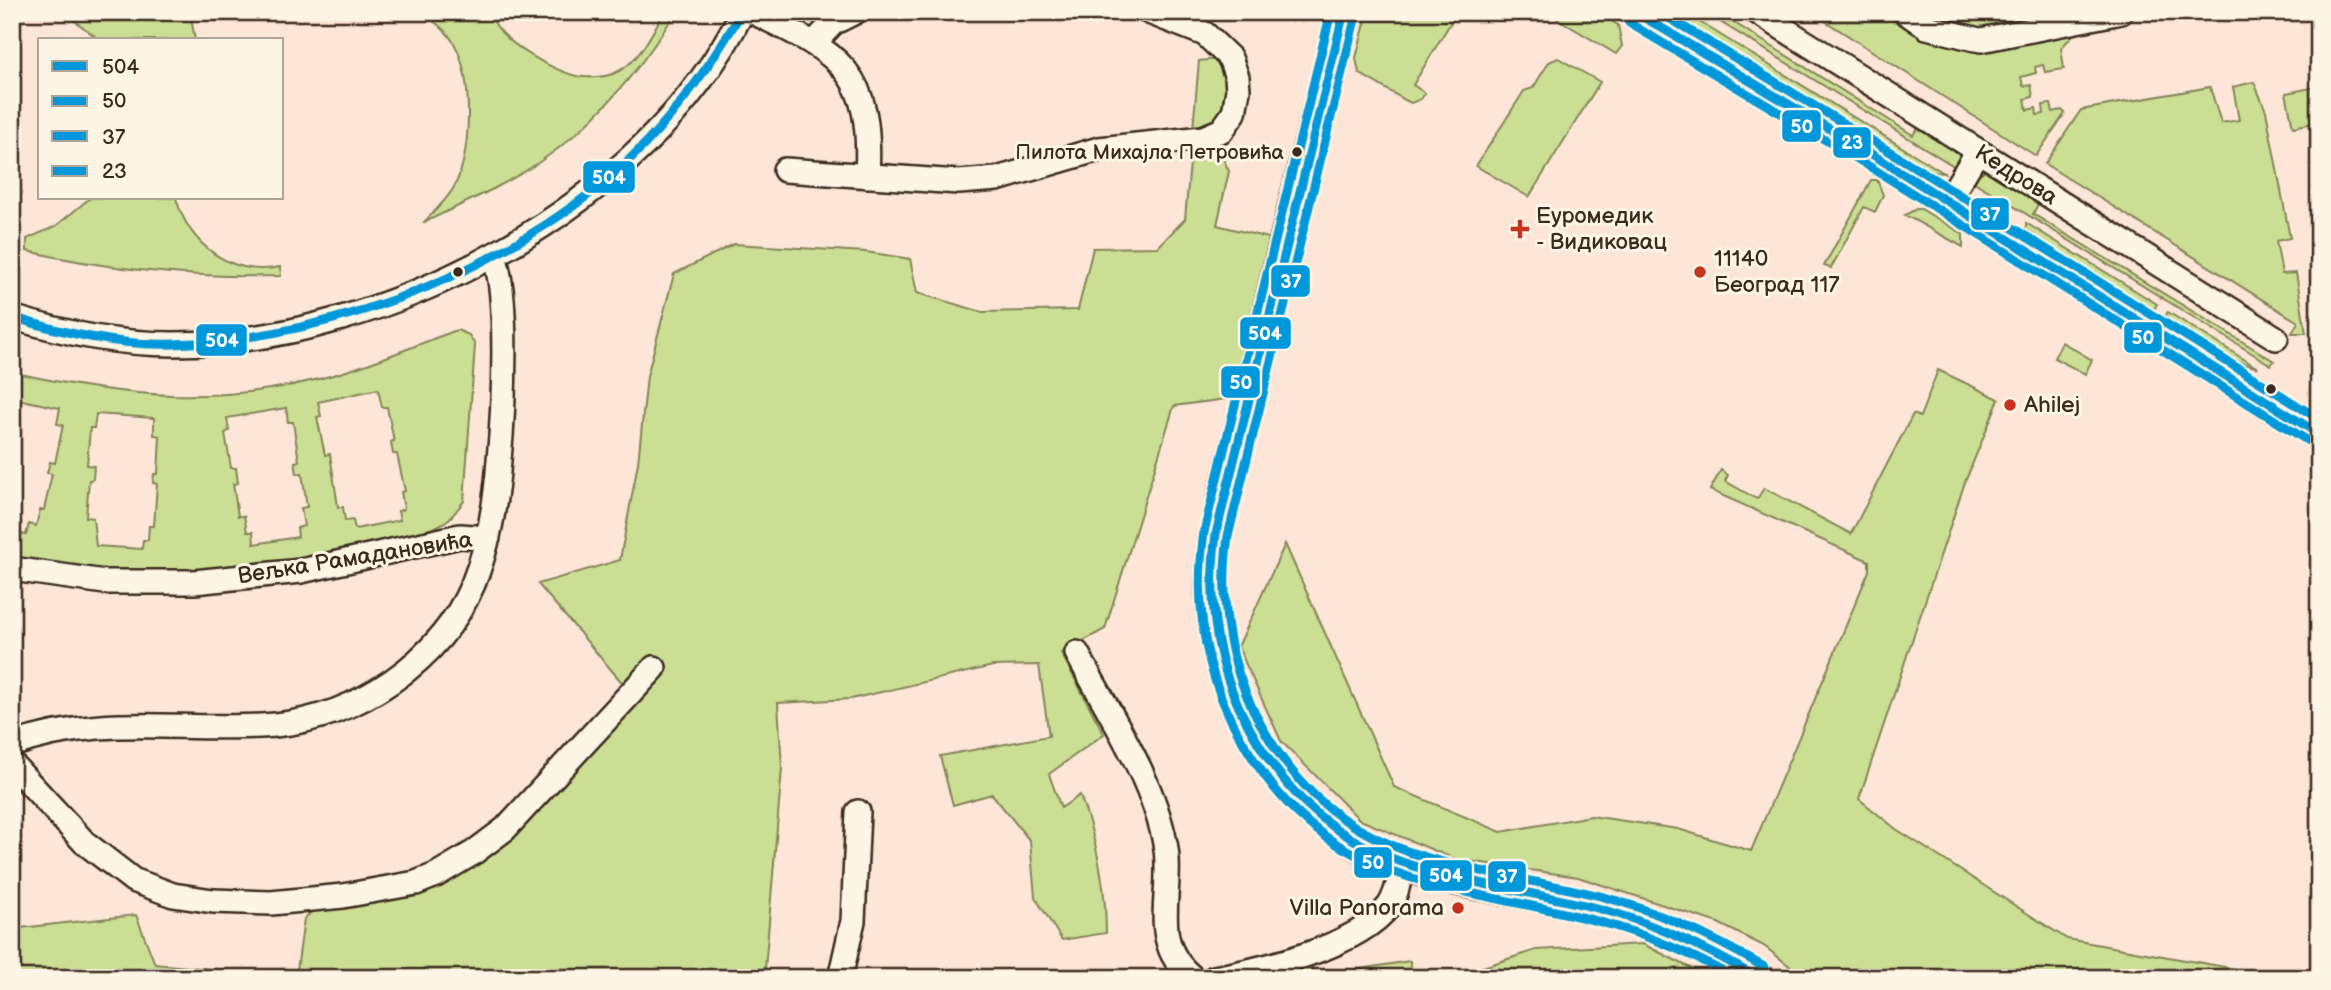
<svg xmlns="http://www.w3.org/2000/svg" width="2331" height="990" font-family="'Balsamiq Sans',sans-serif">
<rect width="100%" height="100%" fill="#fde6d7"/>
<filter id="ink" filterUnits="userSpaceOnUse"><feTurbulence type="fractalNoise" baseFrequency=".0143" numOctaves="2"/><feDisplacementMap in="SourceGraphic" scale="14" xChannelSelector="R" yChannelSelector="G"/><feConvolveMatrix kernelMatrix="1 2 1 2 8 2 1 2 1" color-interpolation-filters="sRGB"/></filter>
<g filter="url(#ink)">
<path fill="#cbdf94" stroke="#838459" stroke-width="2" fill-rule="evenodd" d="M63,12H190L195,40H100Z
M420,12H491C492,39 559,75 583,77C595,78 608,77 619,71C641,59 652,33 664,12H676C640,70 595,125 538,163C502,187 461,204 423,223C434,212 446,201 454,187C472,153 473,79 455,45C447,30 434,21 420,12Z
M1368,12H1457L1413,85L1425,93L1421,99L1411,103L1405,100L1359,73L1356,58Z
M1546,12H1597L1618,25L1622,46L1616,54Z
M1704,12H1717L1913,135L1918,128L1938,142L1947,141L1957,147L1960,161L1957,168Z
M1811,12H2094L2061,48L2064,69L2045,72L2043,65L2035,67L2036,73L2021,77L2023,86L2031,85L2033,97L2025,99L2027,110L2036,108L2037,115L2044,114L2043,105L2051,104L2053,112L2062,110L2065,113L2036,156Z
M1693,18L1944,173C1911,174 1864,117 1825,111L1686,27Z
M1230,58L1237,77L1212,136L1229,171L1217,225L1284,242L1248,396L1174,406L1105,629L1061,653L1104,734L1049,774L1061,808L1080,795C1097,841 1106,884 1106,933L1062,940L1035,897L1030,841L992,794L953,805L940,756L1049,736L1039,665L993,666L851,699L778,703L782,768L765,969L758,978H12V929L136,915L155,964L296,977L304,919L325,899L436,875L505,829L631,693L538,584L620,560L638,463L647,376L674,274L734,244L866,252L910,259L917,293L982,312L1078,310L1093,248L1158,247L1185,219L1199,61Z
M1558,58L1600,82L1529,197L1476,166L1524,91L1533,88L1549,62Z
M2254,82L2266,111L2290,238L2276,241L2282,274L2296,273L2306,333H2292L2298,322L2045,164L2081,110L2210,87L2221,123L2239,120L2233,87Z
M2317,87L2319,122L2293,127L2286,93Z
M1990,167L2041,198L2033,214L2274,361L2271,365L1971,180Z
M1871,180H1877L1883,195L1875,212L1864,207L1831,268L1824,266Z
M90,198H176C189,245 231,277 280,267L281,276C196,278 110,270 27,251V239L56,226Z
M1916,209H1921L1963,234V247L1905,215Z
M2026,223L2157,304L2151,314C2109,285 2069,256 2026,229Z
M2168,312L2258,368L2221,356L2163,320Z
M457,330L469,335L475,345L464,501C459,507 453,517 446,521C410,546 224,575 176,575C121,576 66,566 12,557V532L26,535L29,524L36,526L40,510H44L52,474L47,473L50,462L55,463L63,425L57,424L60,408L12,398V372C125,398 225,407 337,374C378,362 418,344 457,330ZM378,389L382,407H387L394,441L391,442L393,454H397L405,491L401,492L404,509L398,511L400,520L355,529L353,520L345,521L343,507H338L330,454L325,455L317,417L321,416L318,402ZM286,408L288,422H293L299,461L295,462L297,474L302,473L307,507L301,508L304,526L297,528L298,537L254,544L253,532H247L244,516H238L233,484L238,483L236,468H231L225,433L229,431L227,418ZM96,414L154,418V435L160,436L158,474H154L153,483L157,484L154,526H149L148,540H143L142,549L96,546L93,518L86,517L89,480L93,479L94,466L87,465L90,428H94Z
M2062,342L2092,360L2085,374L2054,358Z
M1938,370L1999,399L1965,482L1859,799L1896,829L2067,939L2253,972L2264,978H1805L1764,946L1718,923L1578,877L1455,859L1360,820L1281,741L1238,647L1285,544L1394,787L1501,832L1591,816L1678,829L1751,851L1869,571V561L1710,490L1721,470L1728,475L1725,481L1757,499L1764,488L1851,534L1913,414L1920,417Z
M1643,944L1710,978H1449L1536,950Z
M1303,954L1317,976L1410,961L1412,978H1226Z"/>
<g fill="none" stroke-linecap="round" stroke-linejoin="round">
<defs>
<path id="minor" d="M753,12C841,55 873,70 867,176
M1757,12L2276,338
M1905,12L1921,23
M1927,27L1975,39
M1981,40L2121,12
M814,43L833,23L855,12
M785,170L959,182L997,179L1099,149L1203,138L1222,130L1234,113L1238,90L1237,77L1230,58L1205,34L1149,12
M1947,202L1978,151
M12,317C66,334 117,344 173,344C384,344 649,205 742,12
M12,569L105,582H194L301,571L460,536L488,538
M1077,653C1108,712 1152,776 1165,843C1175,892 1146,941 1193,978
M12,745C104,712 182,733 275,725C357,717 440,662 473,584C489,545 496,502 499,460C503,418 510,289 493,255
M12,764L84,842L133,880L173,895L213,901L271,903L343,896L416,883L436,875L473,853L505,829L654,668
M840,978L853,921L858,812
M1214,978C1263,969 1358,947 1389,906C1397,895 1399,879 1403,865"/>
<path id="major" d="M1344,12C1308,145 1276,278 1245,412C1230,475 1206,543 1212,608C1221,706 1283,811 1375,853C1439,882 1506,888 1574,903C1641,917 1700,942 1758,978
M1635,12L1870,153L2319,434"/>
</defs>
<use href="#minor" stroke="#3b2a1e" stroke-width="28"/>
<use href="#major" stroke="#3b2a1e" stroke-width="35"/>
<use href="#minor" stroke="#fcf5e5" stroke-width="23"/>
<use href="#major" stroke="#fcf5e5" stroke-width="30"/>
<defs>
<path id="bus-1" d="M1344,12L1216,534C1207,602 1216,669 1250,729C1334,880 1449,871 1597,908C1654,923 1707,948 1758,978
M12,317C64,333 119,346 173,344C337,339 530,263 645,144C684,103 713,60 742,12"/>
<path id="bus-2" d="M1331,12L1204,532C1194,603 1204,673 1240,737C1327,892 1446,881 1597,921C1645,934 1691,953 1734,978
M1629,23L1864,163L2313,444"/>
<path id="bus-3" d="M1659,12L1876,143L2319,419
M1356,15L1228,536C1219,602 1228,666 1261,725C1342,869 1458,861 1600,896C1659,911 1713,937 1764,967"/>
<path id="bus-4" d="M1635,12L1870,153L2319,434"/>
</defs>
<use href="#bus-1" stroke="#fcf5e5" stroke-width="14"/>
<use href="#bus-2" stroke="#fcf5e5" stroke-width="14"/>
<use href="#bus-3" stroke="#fcf5e5" stroke-width="14"/>
<use href="#bus-4" stroke="#fcf5e5" stroke-width="14"/>
<use href="#bus-1" stroke="#0098da" stroke-width="9"/>
<use href="#bus-2" stroke="#0098da" stroke-width="9"/>
<use href="#bus-3" stroke="#0098da" stroke-width="9"/>
<use href="#bus-4" stroke="#0098da" stroke-width="9"/>
</g>
</g>
<g fill="#3b2a1e" stroke="#fcf5e5" stroke-width="2.5">
<circle cx="1297" cy="152" r="6"/>
<circle cx="458" cy="272" r="6"/>
<circle cx="2271" cy="389" r="6"/>
</g>
<g fill="#c8321e" stroke="#fcf5e5" stroke-width="2.5">
<path d="M1516.5 218.5h7v7h7v7h-7v7h-7v-7h-7v-7h7z"/>
<circle cx="1700" cy="272" r="7"/>
<circle cx="2010" cy="405" r="7"/>
<circle cx="1458" cy="908" r="7"/>
</g>
<g text-anchor="middle" dominant-baseline="central" stroke-width="6" stroke-linejoin="round" paint-order="stroke">
<g font-size="21" fill="#3b2a1e" stroke="#fcf5e5" text-anchor="end">
<text x="1284" y="152">Пилота Михајла Петровића</text>
</g>
<g font-size="23" fill="#3b2a1e" stroke="#fcf5e5">
<text transform="translate(2016 175) rotate(32)">Кедрова</text>
<text transform="translate(355 558) rotate(-9)">Вељка Рамадановића</text>
</g>
<g font-size="23" fill="#3b2a1e" stroke="#fcf5e5" text-anchor="start">
<text x="1536" y="216">Еуромедик<tspan x="1536" dy="26">- Видиковац</tspan></text>
<text x="1714" y="259">11140<tspan x="1714" dy="26">Београд 117</tspan></text>
<text x="2024" y="405">Ahilej</text>
<text x="1444" y="908" text-anchor="end">Villa Panorama</text>
</g>
</g>
<g stroke="#fcf5e5" stroke-width="2.5">
<rect x="1781" y="109" width="41" height="34" rx="7" fill="#0098da"/>
<rect x="1832" y="126" width="40" height="33" rx="7" fill="#0098da"/>
<rect x="582" y="160" width="54" height="34" rx="7" fill="#0098da"/>
<rect x="1970" y="197" width="40" height="34" rx="7" fill="#0098da"/>
<rect x="1270" y="264" width="41" height="34" rx="7" fill="#0098da"/>
<rect x="1239" y="316" width="53" height="34" rx="7" fill="#0098da"/>
<rect x="2123" y="321" width="40" height="33" rx="7" fill="#0098da"/>
<rect x="195" y="323" width="53" height="34" rx="7" fill="#0098da"/>
<rect x="1220" y="365" width="41" height="34" rx="7" fill="#0098da"/>
<rect x="1353" y="846" width="40" height="33" rx="7" fill="#0098da"/>
<rect x="1419" y="859" width="54" height="33" rx="7" fill="#0098da"/>
<rect x="1487" y="860" width="40" height="33" rx="7" fill="#0098da"/>
</g>
<g font-size="19" text-anchor="middle" font-weight="bold" fill="#fff">
<text x="1802" y="133">50</text>
<text x="1852" y="149">23</text>
<text x="609" y="184">504</text>
<text x="1990" y="221">37</text>
<text x="1291" y="288">37</text>
<text x="1265" y="340">504</text>
<text x="2143" y="344">50</text>
<text x="222" y="347">504</text>
<text x="1241" y="389">50</text>
<text x="1373" y="869">50</text>
<text x="1446" y="882">504</text>
<text x="1507" y="883">37</text>
</g>
<rect width="2331" height="990" fill="none" stroke="#fcf5e5" stroke-width="42"/>
<rect x="21" y="21" width="2289" height="948" fill="none" stroke="#3b2a1e" stroke-width="2.5" filter="url(#ink)"/>
<rect x="38" y="38" width="245" height="161" fill="#fcf5e5" stroke="#afa495" stroke-width="2"/>
<rect x="52" y="61" width="35" height="10" fill="#0098da" stroke="#afa495" stroke-width="2"/>
<text x="102" y="74" font-size="21" fill="#3b2a1e">504</text>
<rect x="52" y="96" width="35" height="10" fill="#0098da" stroke="#afa495" stroke-width="2"/>
<text x="102" y="108" font-size="21" fill="#3b2a1e">50</text>
<rect x="52" y="131" width="35" height="10" fill="#0098da" stroke="#afa495" stroke-width="2"/>
<text x="102" y="144" font-size="21" fill="#3b2a1e">37</text>
<rect x="52" y="166" width="35" height="10" fill="#0098da" stroke="#afa495" stroke-width="2"/>
<text x="102" y="178" font-size="21" fill="#3b2a1e">23</text>
</svg>
